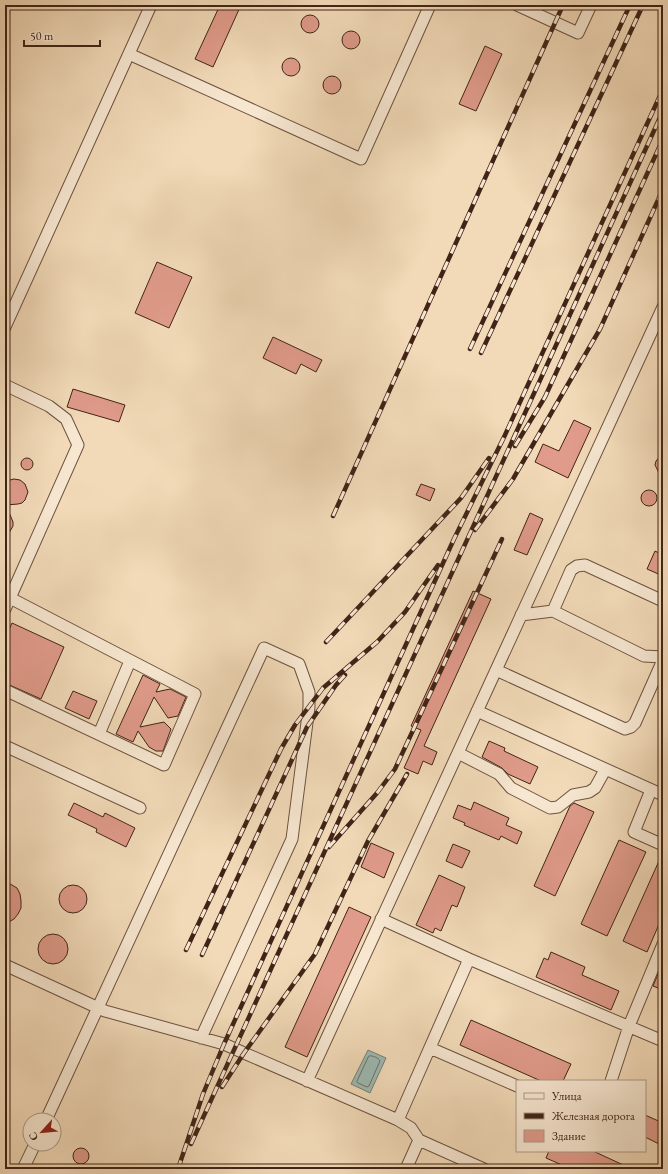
<svg xmlns="http://www.w3.org/2000/svg" width="668" height="1174" font-family="'EB Garamond',serif">
<rect width="100%" height="100%" fill="#f2dab8"/>
<filter id="stains"><feTurbulence type="fractalNoise" baseFrequency=".005" numOctaves="4"/><feColorMatrix values="0 0 0 0 .2 0 0 0 0 .09 0 0 0 0 .02 0 0 0 .5 -.17"/></filter>
<radialGradient id="worn" r=".72"><stop offset=".6" stop-color="#630" stop-opacity="0"/><stop offset="1" stop-color="#630" stop-opacity=".3"/></radialGradient>
<path fill="#9cbab4" stroke="#787e75" d="M368,1050L386,1058L370,1093L351,1084Z"/>
<g fill="none" stroke-linecap="round" stroke-linejoin="round">
<path stroke="#6e6f66" stroke-width="1" d="M369,1056C372,1055 379,1058 380,1061L369,1086L367,1087L358,1083L357,1082Z"/>
</g>
<path fill="#e09b8a" stroke="#412417" d="M220,5H241L213,67L195,59Z
M301 24a9 9 0 1 1 18 0a9 9 0 1 1-18 0Z
M342 40a9 9 0 1 1 18 0a9 9 0 1 1-18 0Z
M485,46L502,54L476,111L459,104Z
M282 67a9 9 0 1 1 18 0a9 9 0 1 1-18 0Z
M323 85a9 9 0 1 1 18 0a9 9 0 1 1-18 0Z
M157,262L192,277L169,328L135,313Z
M273,337L322,360L316,372L301,364L296,374L263,358Z
M73,389L125,405L119,422L67,407Z
M574,420L591,428L568,478L535,462L543,444L559,451Z
M663,453V481L655,465L656,461Z
M21 464a6 6 0 1 1 12 0a6 6 0 1 1-12 0Z
M14,479L20,480L25,484L28,492L25,500L22,503L18,504L6,505L13,522V526L5,540V484L10,480Z
M421,484L435,489L430,501L416,495Z
M641 498a8 8 0 1 1 16 0a8 8 0 1 1-16 0Z
M530,513L543,519L527,555L514,550Z
M655,551L663,555V576L647,569Z
M473,591L491,599L424,746L437,752L432,765L423,761L418,774L404,768L421,730L411,726Z
M12,623L64,647L41,699L5,683V639Z
M143,675L160,684L156,692L170,689L186,697L178,716L168,718L154,697L140,727L164,722L171,729L163,751H156L149,747L138,731L133,742L116,734Z
M73,691L97,701L89,719L65,708Z
M489,741L505,748L504,751L538,767L530,784L508,774L502,768L482,757Z
M474,802L509,818L506,825L522,832L517,844L501,836L499,840L464,825L465,823L453,818L458,805L471,810Z
M74,803L103,817L105,813L135,828L126,847L96,832L97,829L68,815Z
M574,803L594,812L555,896L534,886L570,806Z
M619,840L646,852L607,936L581,924Z
M371,843L394,853L384,878L361,867Z
M453,844L470,851L462,868L446,861Z
M663,852V915L647,952L623,941Z
M439,875L465,887L457,907L452,905L441,931L435,928L433,933L416,925Z
M5,881L17,888L20,894L21,901V908L18,914L14,919L5,924Z
M59 899a14 14 0 1 1 28 0a14 14 0 1 1-28 0Z
M349,907L371,917L307,1057L285,1047Z
M38 949a15 15 0 1 1 30 0a15 15 0 1 1-30 0Z
M551,952L585,967L582,975L619,991L611,1010L536,977L544,958L548,960Z
M663,962V990L653,986Z
M471,1020L571,1064L563,1081H541L460,1045Z
M645,1115L663,1123V1146L645,1137Z
M73 1156a8 8 0 1 1 16 0a8 8 0 1 1-16 0Z
M549,1151H593L632,1169H571L546,1158Z"/>
<g fill="none" stroke-linecap="round" stroke-linejoin="round">
<defs>
<path id="minor" d="M517,5L578,33L591,5
M129,54L361,159L430,5
M5,327L151,5
M5,385L49,406L66,419L78,445L10,598
M5,609L10,598L195,694L164,765L5,690
M553,611L571,570L577,566L585,565L663,601
M521,615L553,611L644,656L663,657
M496,670L625,729L631,727L635,723L663,660
M477,711L663,795
M99,734L130,661
M5,746L140,808
M458,753L499,774L511,788L550,808L558,807L573,795L589,792L595,788L605,770
M651,790L634,832L663,845
M381,919L469,959L398,1120
M469,959L663,1041
M5,965L105,1011L224,1044L244,1053L398,1120L411,1128L419,1140L484,1169
M430,1048L517,1086
M307,1081L663,307
M611,1081L629,1026L663,944
M46,1120L264,648L299,664L309,692V707L292,839L201,1038
M23,1169L35,1144
M406,1169L419,1140"/>
</defs>
<use href="#minor" stroke="#6d523f" stroke-width="13"/>
<use href="#minor" stroke="#f7e7d1" stroke-width="11"/>
<defs>
<path id="rail" d="M470,349L630,5
M481,353L643,5
M515,446L545,397L663,139
M333,516L563,5
M475,530L513,479L600,329L663,189
M326,642L461,498L489,458
M329,847L377,793L395,769L502,539
M186,950L281,749L295,725L323,688L377,642L405,612L438,565
M202,955L307,727L336,685L345,675
M222,1087L244,1053L315,954L368,841L407,774
M191,1144L663,111
M178,1169L203,1094L224,1044L454,539L505,435L663,89"/>
</defs>
<use href="#rail" stroke="#412417" stroke-width="4.5"/>
<use href="#rail" stroke="#f7e7d1" stroke-width="3" stroke-dasharray="9" stroke-linecap="butt"/>
</g>
<rect width="668" height="1174" fill="none" stroke="#f2dab8" stroke-width="20"/>
<rect x="6" y="6" width="656" height="1162" fill="none" stroke="#412417" stroke-width="2"/>
<rect x="10" y="10" width="648" height="1154" fill="none" stroke="#412417"/>
<rect x="516" y="1080" width="130" height="72" fill="#f7e7d1" stroke="#ae9987"/>
<rect x="524" y="1093" width="20" height="6" fill="#f7e7d1" stroke="#ae9987"/>
<text x="552" y="1100" font-size="12" fill="#412417">Улица</text>
<rect x="524" y="1113" width="20" height="6" fill="#412417" stroke="#ae9987"/>
<text x="552" y="1120" font-size="12" fill="#412417">Железная дорога</text>
<rect x="524" y="1130" width="20" height="12" fill="#e09b8a" stroke="#ae9987"/>
<text x="552" y="1140" font-size="12" fill="#412417">Здание</text>
<g transform="translate(42 1132) rotate(243)"><circle r="19" fill="#f7e7d1" stroke="#ae9987"/>
<path d="M0-3L7 15L0 10L-7 15Z" fill="#8f2418"/>
<text y="-6" font-size="11" font-weight="bold" text-anchor="middle" fill="#412417">С</text>
</g>
<path d="M24 40v6h76v-6" fill="none" stroke="#412417" stroke-width="2"/>
<text x="30" y="40" font-size="12" fill="#412417" stroke="#f7e7d1" stroke-width="3" paint-order="stroke">50 m</text>
<rect width="100%" height="100%" filter="url(#stains)"/>
<rect width="100%" height="100%" fill="url(#worn)"/>
</svg>
